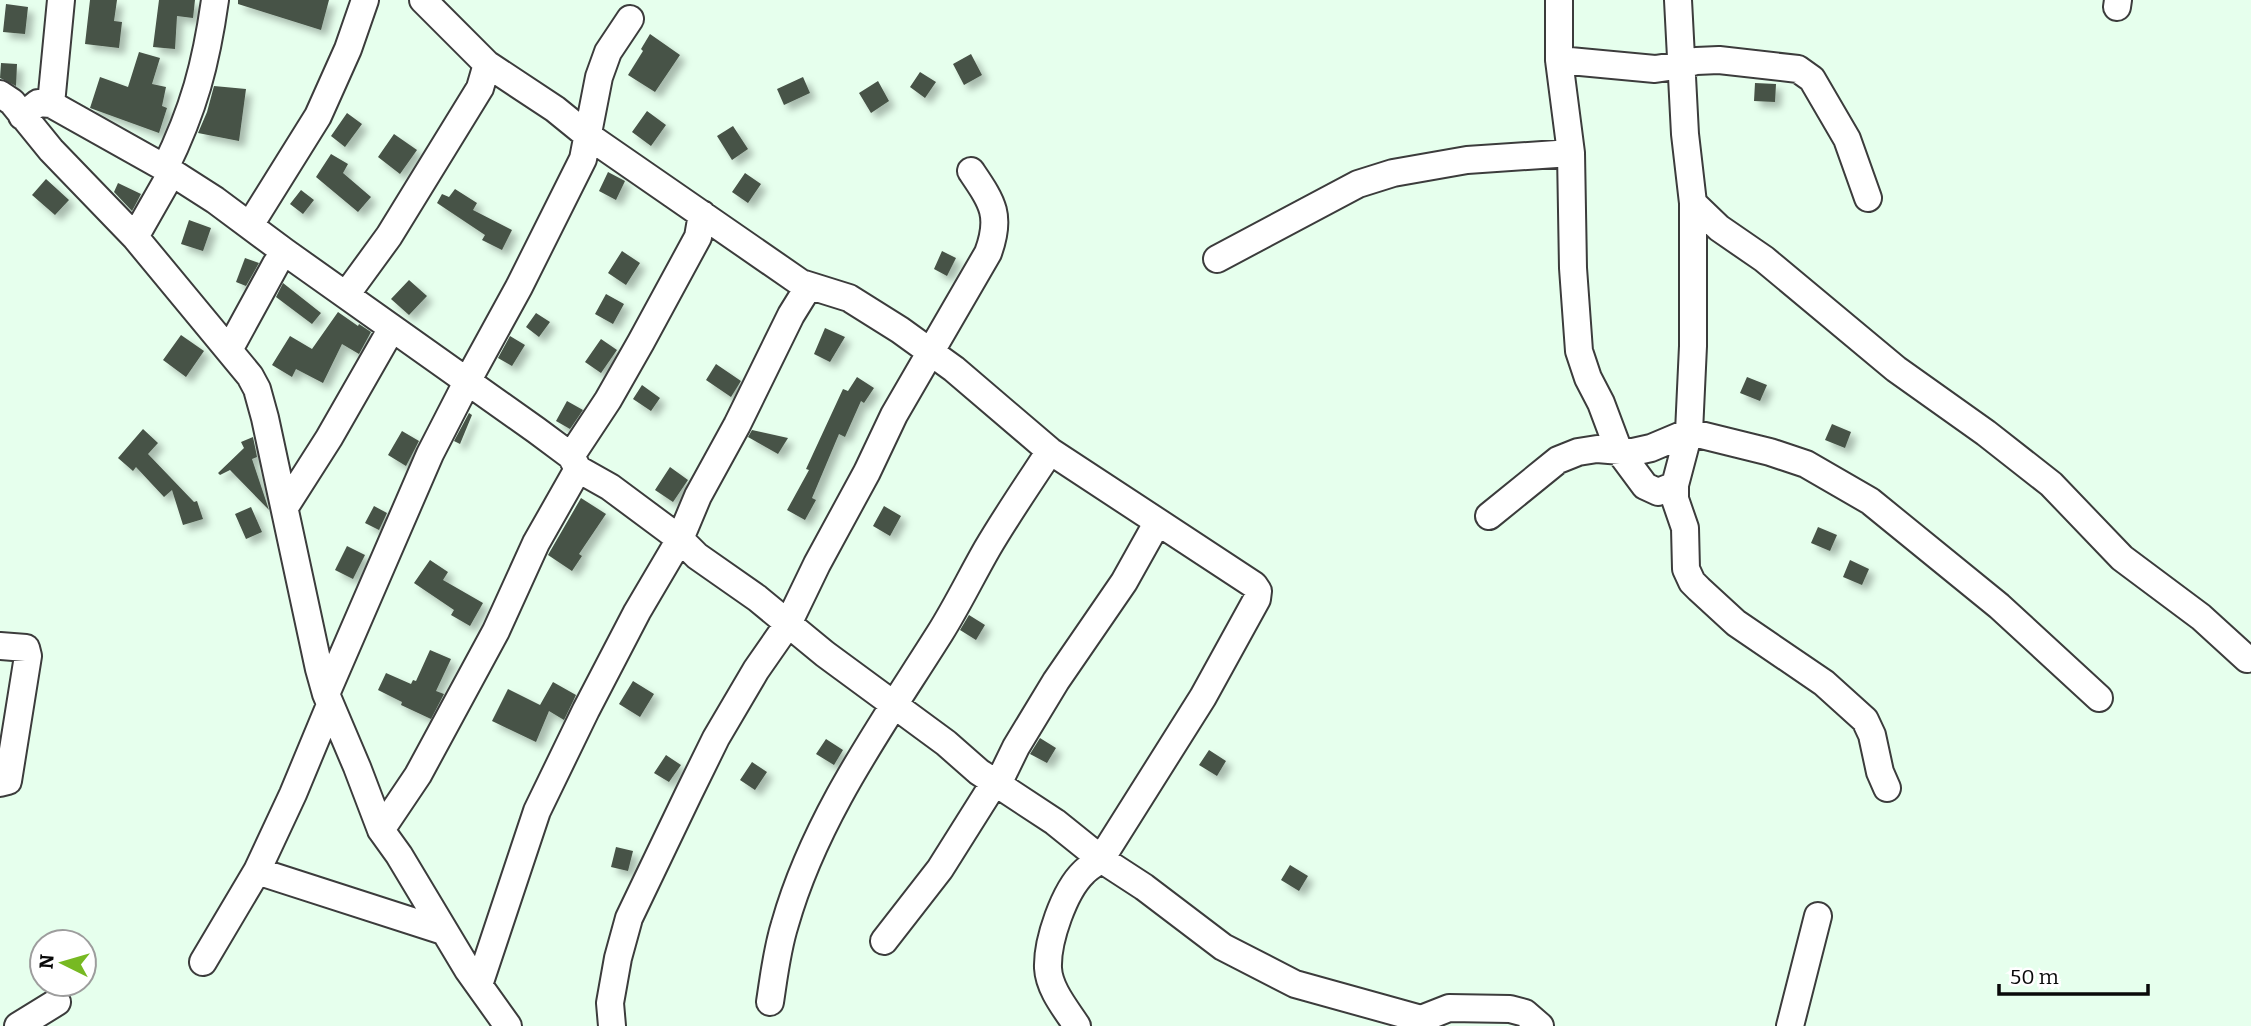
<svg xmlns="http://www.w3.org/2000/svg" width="2251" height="1026" font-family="Bitter,serif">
<defs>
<filter id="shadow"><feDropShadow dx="6" dy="6" stdDeviation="3.5" flood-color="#0004"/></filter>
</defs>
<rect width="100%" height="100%" fill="#e6ffed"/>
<path fill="#475246" filter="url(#shadow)" d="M90,0H117L114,21L122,22L119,48L85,44Z
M159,0H195L193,18L177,16L175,49L153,47Z
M238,0H329L321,30L238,4Z
M6,4L28,7L25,34L3,32Z
M650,34L680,55L655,92L628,75L643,51L641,49Z
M139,52L160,58L152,84L166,87L162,106L167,108L159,133L90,108L100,77L128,87Z
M971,54L982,75L964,85L953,64Z
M1,63L17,64L16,86L0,78Z
M920,72L936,82L925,98L910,87Z
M803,77L810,93L784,105L777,89Z
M878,81L889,101L871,113L859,93Z
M1755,83L1776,84L1775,102L1754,101Z
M214,86L246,89L239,141L198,133L207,112Z
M647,111L666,125L651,146L632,132Z
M347,113L362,124L345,147L331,136Z
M733,126L748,149L732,160L717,136Z
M394,134L417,150L400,174L378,157Z
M331,154L348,164L343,173L371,197L358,212L316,177Z
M608,172L625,181L616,200L599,191Z
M745,173L761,184L748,203L732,192Z
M46,179L69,200L55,215L32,195Z
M118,183L141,194L132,211L114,192Z
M455,189L477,203L473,210L512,230L502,250L482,240L485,235L437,203L442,194L449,197Z
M301,190L314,200L303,214L290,204Z
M189,220L211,228L203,251L181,244Z
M622,251L640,263L626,285L608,273Z
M942,251L956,258L947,276L934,269Z
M245,258L259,263L246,286L236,282Z
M409,280L427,296L409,315L391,299Z
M283,283L321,313L312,324L276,297Z
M606,294L624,304L613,324L595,314Z
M338,312L358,326L359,324L371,332L359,354L342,344L323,383L296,369L292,377L272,365L290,336L312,349Z
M536,313L550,322L539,337L526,327Z
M825,328L845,337L830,362L814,354Z
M181,335L204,351L186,377L163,360Z
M510,336L525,345L512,366L498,358Z
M601,339L617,350L601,373L585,362Z
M716,364L741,381L731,397L706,380Z
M857,377L874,388L864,403L861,401L845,437L839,434L812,498L816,500L805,520L787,510L809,470L806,469L843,389L848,391Z
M1747,377L1767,385L1760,401L1740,393Z
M642,385L660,398L651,411L633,399Z
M567,401L583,410L570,429L556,421Z
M469,413L472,415L460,444L454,441Z
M1832,424L1851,432L1845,448L1825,440Z
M143,429L158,443L148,454L194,502L197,501L203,519L183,525L172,490L164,497L136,467L133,471L118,458Z
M752,430L788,438L778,454L748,437Z
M402,431L419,441L406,466L388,455Z
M253,437L257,457L252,459L269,510L230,470L220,475L218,473L244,448L241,442Z
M670,467L688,480L673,502L655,490Z
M581,498L606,514L579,554L582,556L572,571L548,555Z
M374,506L387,513L379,530L365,523Z
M884,506L901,516L890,536L873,526Z
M251,507L262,532L246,539L235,514Z
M1818,527L1837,535L1830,551L1811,543Z
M347,546L365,555L353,579L335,570Z
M430,560L448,572L443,580L483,603L470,626L451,615L454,610L414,583Z
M1850,560L1869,569L1862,585L1843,577Z
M969,615L985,625L976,640L960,630Z
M430,650L451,659L436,691L444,694L431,719L401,705L402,702L378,690L386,673L411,684L413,680L416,681Z
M633,681L654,694L640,717L619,704Z
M553,682L576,695L564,720L549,711L536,742L492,721L508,689L540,705Z
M1040,738L1056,748L1047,763L1030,754Z
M826,739L843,750L834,765L816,754Z
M1209,750L1226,761L1217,776L1199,765Z
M666,755L681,765L669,782L654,773Z
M752,762L767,772L755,790L740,780Z
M616,847L633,851L628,871L611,867Z
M1290,865L1308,876L1299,891L1281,880Z"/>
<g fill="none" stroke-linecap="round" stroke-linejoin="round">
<defs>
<path id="minor" d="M423,0L487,64L555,109L587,135L801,283L849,298L900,330L954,369L1050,451L1254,585L1258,591L1257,599L1203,697L1101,859C1096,863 1089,867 1084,872C1064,891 1047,941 1048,968C1049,989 1066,1009 1077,1026
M1559,0V60L1571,153L1573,268L1579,351L1588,378L1601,403L1619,451L1645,486L1658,492L1675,485
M1678,0L1685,134L1693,203V346L1689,432L1675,485V499L1685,528L1686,569L1692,582L1699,589L1736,623L1824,683L1865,720L1872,735L1880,772L1887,788
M2117,7L2118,0
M1559,60L1655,69L1682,65L1696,61L1719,60L1798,69L1812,79L1847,139L1868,198
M0,94L12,102L51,150L135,237L250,376L257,389L265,418L319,669L326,694L357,767L381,830L399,855L468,970L508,1026
M51,104L61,0
M22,116L38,103L51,104L165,168L215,200L285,252L536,430L571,456L578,469L610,487L680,539L697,556L757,598L825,654L946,743L979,772L1055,822L1101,859L1144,887L1223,947L1295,984L1421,1019L1449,1008L1510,1009L1525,1013L1540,1026
M165,168C194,109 206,64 215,0
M1693,203L1719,228L1764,259L1896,369L1986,433L2051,484L2122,558L2201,617L2247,659
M250,225L318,116L348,49L365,0
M135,237L172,172
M1217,259L1358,184L1393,173L1467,160L1571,153
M346,295L389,236L480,88L487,64
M229,350L276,264L285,252
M571,456L608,400L641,342L698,237L702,214
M285,507L329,438L392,328
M1489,516L1558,460L1578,452L1597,449L1633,452L1651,448L1689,432L1770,452L1806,464L1870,501L1999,606L2099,698
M0,646L26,648L28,656L8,781L0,783
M326,694L430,454L468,380L519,287L583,159L599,77L608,52L630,19
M381,830L418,775L496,631L536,543L578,469
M257,871L443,931
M884,941L940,869L991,788L998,784L1016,747L1056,681L1124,582L1157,523
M203,962L257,871L293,794L330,705
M479,985L537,811L586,710L637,612L680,539L698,496L737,425L791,315L804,294L801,283
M770,1002C774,976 777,949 785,924C815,818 882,725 940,633C957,606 971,577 987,549C1007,515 1029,483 1050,451
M18,1026L57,1002
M612,1026L610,1003L618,958L629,918L688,795L716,738L756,670L788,624L817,564L867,472L894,415L988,253C1002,215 992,202 971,171
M1790,1026L1818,916"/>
</defs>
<use href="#minor" stroke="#3c3c3c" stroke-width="30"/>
<use href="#minor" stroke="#fff" stroke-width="26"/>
</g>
<g transform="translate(63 963) rotate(275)"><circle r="33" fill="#ffffff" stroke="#9d9d9d" stroke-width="2"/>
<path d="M0-5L12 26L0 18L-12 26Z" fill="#77b922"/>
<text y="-10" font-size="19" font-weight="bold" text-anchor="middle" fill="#090909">N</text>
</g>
<path d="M1999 984v10h149v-10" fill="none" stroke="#090909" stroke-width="3.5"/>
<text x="2010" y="984" font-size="21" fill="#090909" stroke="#ffffff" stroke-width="5" paint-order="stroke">50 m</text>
</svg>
